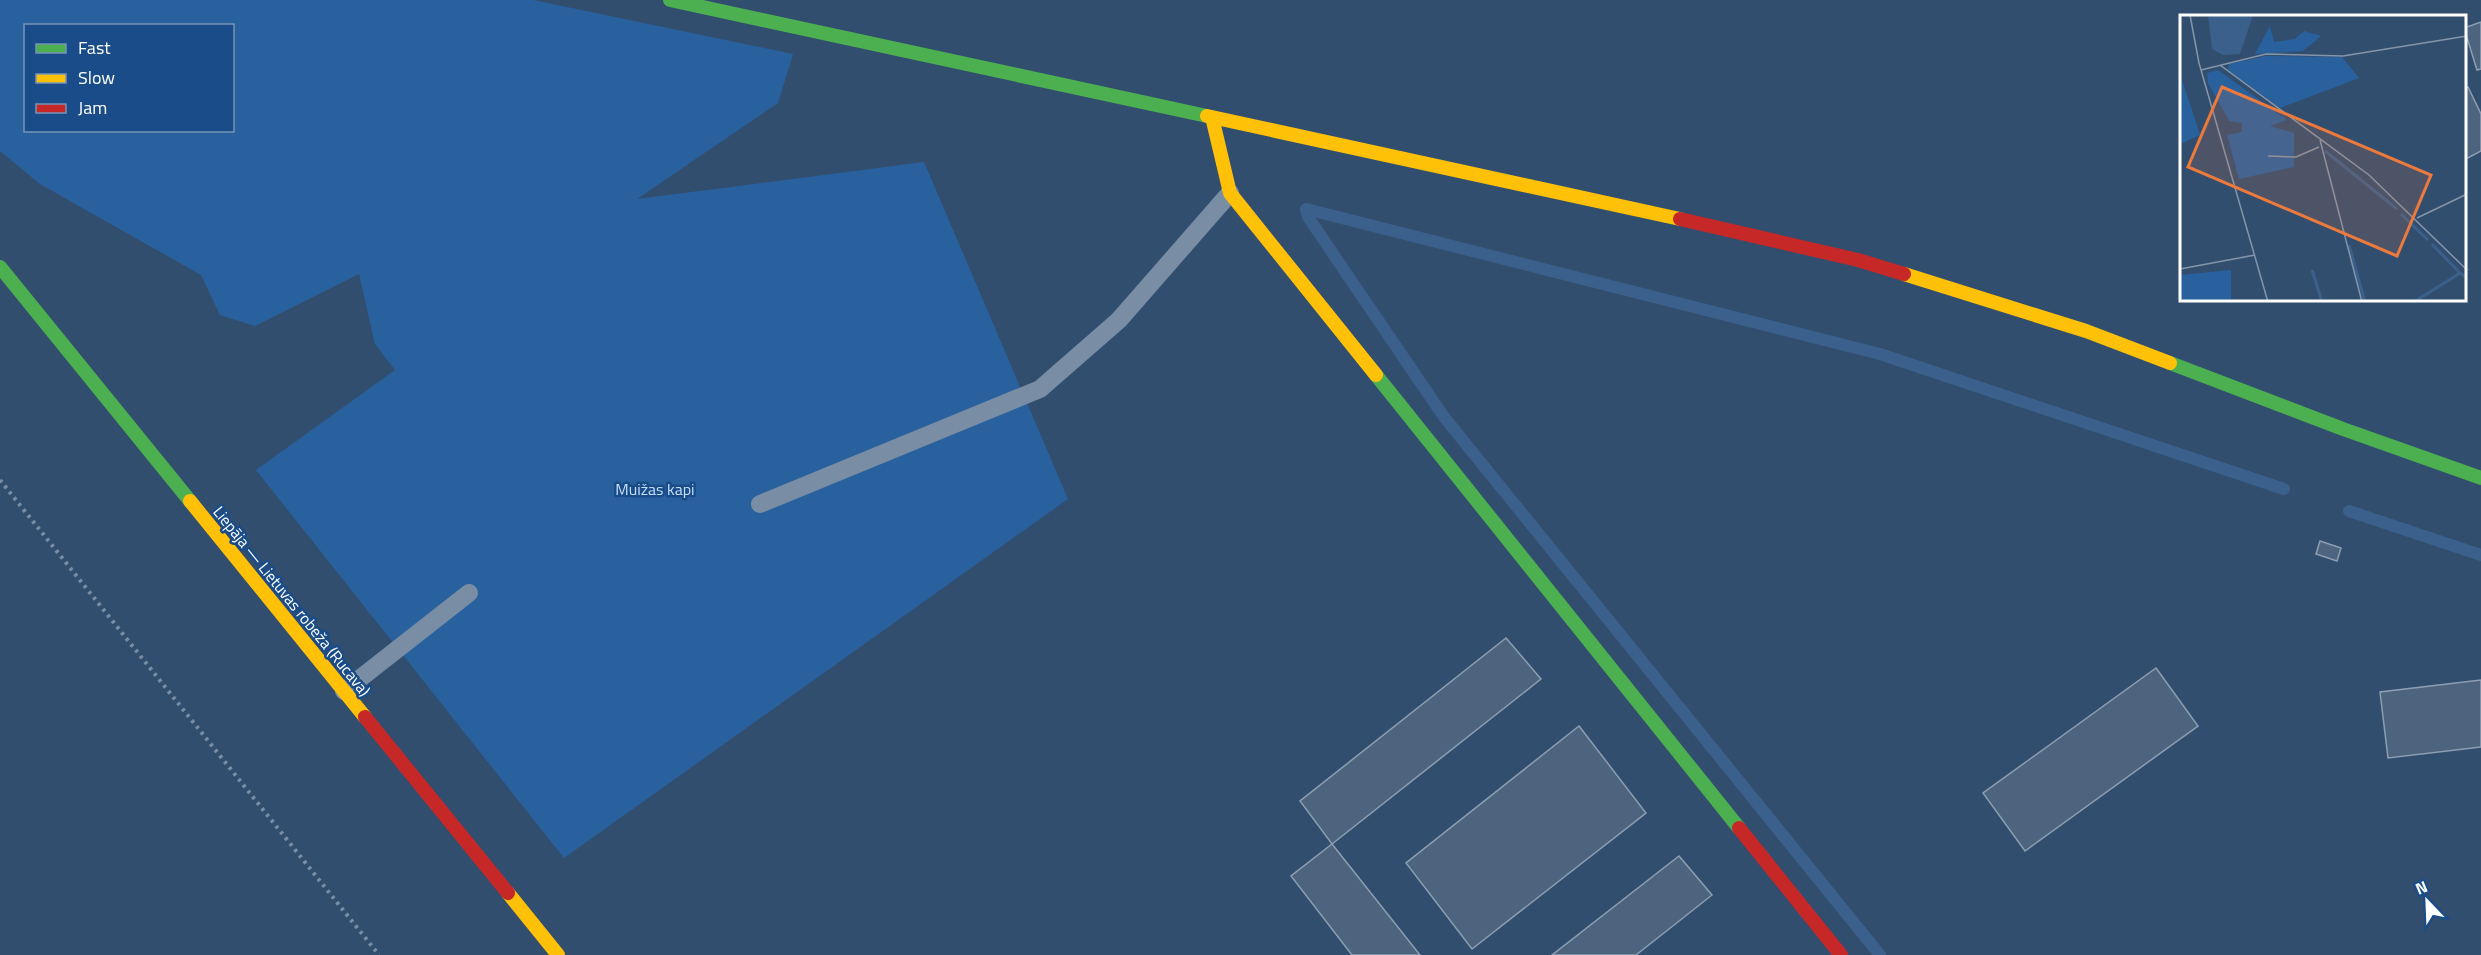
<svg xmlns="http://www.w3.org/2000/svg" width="2481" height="955" font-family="'Titillium Web',sans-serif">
<rect width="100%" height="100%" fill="#324e6f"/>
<path fill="#29619e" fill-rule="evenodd" d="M0,0H533L793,54L778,103L637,199L924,162L1068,499L564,858L256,470L395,370L375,344L359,274L255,326L220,315L201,275L40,184L0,151ZM26,26H232V130H26Z"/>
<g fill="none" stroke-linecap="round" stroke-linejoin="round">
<path stroke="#3b608b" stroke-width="12" d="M2349,511L2481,555
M1880,955L1444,417L1308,217L1306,209L1880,354L2284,489"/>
</g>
<path fill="#4c647e" stroke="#8d9eb2" stroke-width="1.5" d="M2481,22V69L2477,70L2464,28Z
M2468,87L2481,114V151L2464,160V89Z
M2320,541L2341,548L2337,561L2316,554Z
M1506,638L1541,679L1332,844L1300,801Z
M2156,668L2198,726L2025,851L1983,793Z
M2481,680V747L2388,758L2380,692Z
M1579,726L1646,813L1472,949L1406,863Z
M1332,844L1420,955H1352L1291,876Z
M1679,856L1712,895L1636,955H1552Z"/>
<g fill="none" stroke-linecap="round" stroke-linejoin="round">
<path stroke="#798da4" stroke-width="4" stroke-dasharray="3 4.5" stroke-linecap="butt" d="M0,480L379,955"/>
<path stroke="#798da4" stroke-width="18" d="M760,504L1040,389L1119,320L1230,193
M344,691L469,593"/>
<path stroke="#4caf50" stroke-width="14" d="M670,0L1207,116
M0,267L190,501
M2170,363L2343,429L2481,478
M1376,375L1739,828"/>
<path stroke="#ffc107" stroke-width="14" d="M1207,116L1680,219
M1212,117L1230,193L1376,375
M1904,274L2086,331L2170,363
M190,501L365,717
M508,893L558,955"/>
<path stroke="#c62828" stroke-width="14" d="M1680,219L1858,260L1904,274
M365,717L508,893
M1739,828L1841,955"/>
</g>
<g text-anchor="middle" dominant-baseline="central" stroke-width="5" stroke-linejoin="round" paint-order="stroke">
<g font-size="16" fill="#c6dffa" stroke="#194c88">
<text x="655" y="489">Muižas kapi</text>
</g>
<g font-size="16" fill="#fff" stroke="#194c88">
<text transform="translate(292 601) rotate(51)">Liepāja — Lietuvas robeža (Rucava)</text>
</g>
</g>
<g transform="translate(2180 15)">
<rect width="286" height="286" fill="#324e6f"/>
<path d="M90,11L94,27L115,24L124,16L141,21L123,36L75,39ZM86,41L162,42L179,63L100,93L48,55L49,49ZM38,55L107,105L90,111L114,118V152L59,164L47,120L62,117V108L49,106L28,68L27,58ZM1,62L20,120L0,129V62ZM51,255V286H0V260Z" fill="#29619e"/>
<path d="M28,0H73L60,39L43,40L32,34Z" fill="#3b608b"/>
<path fill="none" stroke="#3b608b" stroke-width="3" d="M145,136L217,194M221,199L248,225M252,229L279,257M169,230L185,287M132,255L142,287M234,287L280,258L287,263"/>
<path fill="none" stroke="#8495a9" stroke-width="1.5" d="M10,0L19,48L88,287M40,50L189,160L287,255M21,55L86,39L163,41L287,21M140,125L182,287M88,141L116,142L139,132M237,203L287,179M0,254L75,240"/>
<path fill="#ed7a3d" fill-opacity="0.15" stroke="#ed7a3d" stroke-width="3" d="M42,72L251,160L217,241L8,152Z"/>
<rect width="286" height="286" fill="none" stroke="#fff" stroke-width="3"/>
</g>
<rect x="24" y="24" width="210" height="108" fill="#194c88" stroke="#7594b8" stroke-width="1.5"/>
<rect x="36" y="44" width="30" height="9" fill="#4caf50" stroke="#7594b8" stroke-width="1.5"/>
<text x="78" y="54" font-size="18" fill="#ffffff">Fast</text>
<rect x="36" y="74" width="30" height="9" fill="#ffc107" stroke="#7594b8" stroke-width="1.5"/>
<text x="78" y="84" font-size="18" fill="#ffffff">Slow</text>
<rect x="36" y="104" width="30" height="9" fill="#c62828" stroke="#7594b8" stroke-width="1.5"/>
<text x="78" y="114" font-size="18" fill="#ffffff">Jam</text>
<g transform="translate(2427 901) rotate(337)" stroke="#194c88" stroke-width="4.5" paint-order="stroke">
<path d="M0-4.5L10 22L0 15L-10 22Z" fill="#ffffff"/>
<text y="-9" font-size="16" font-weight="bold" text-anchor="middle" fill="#ffffff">N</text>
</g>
</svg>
